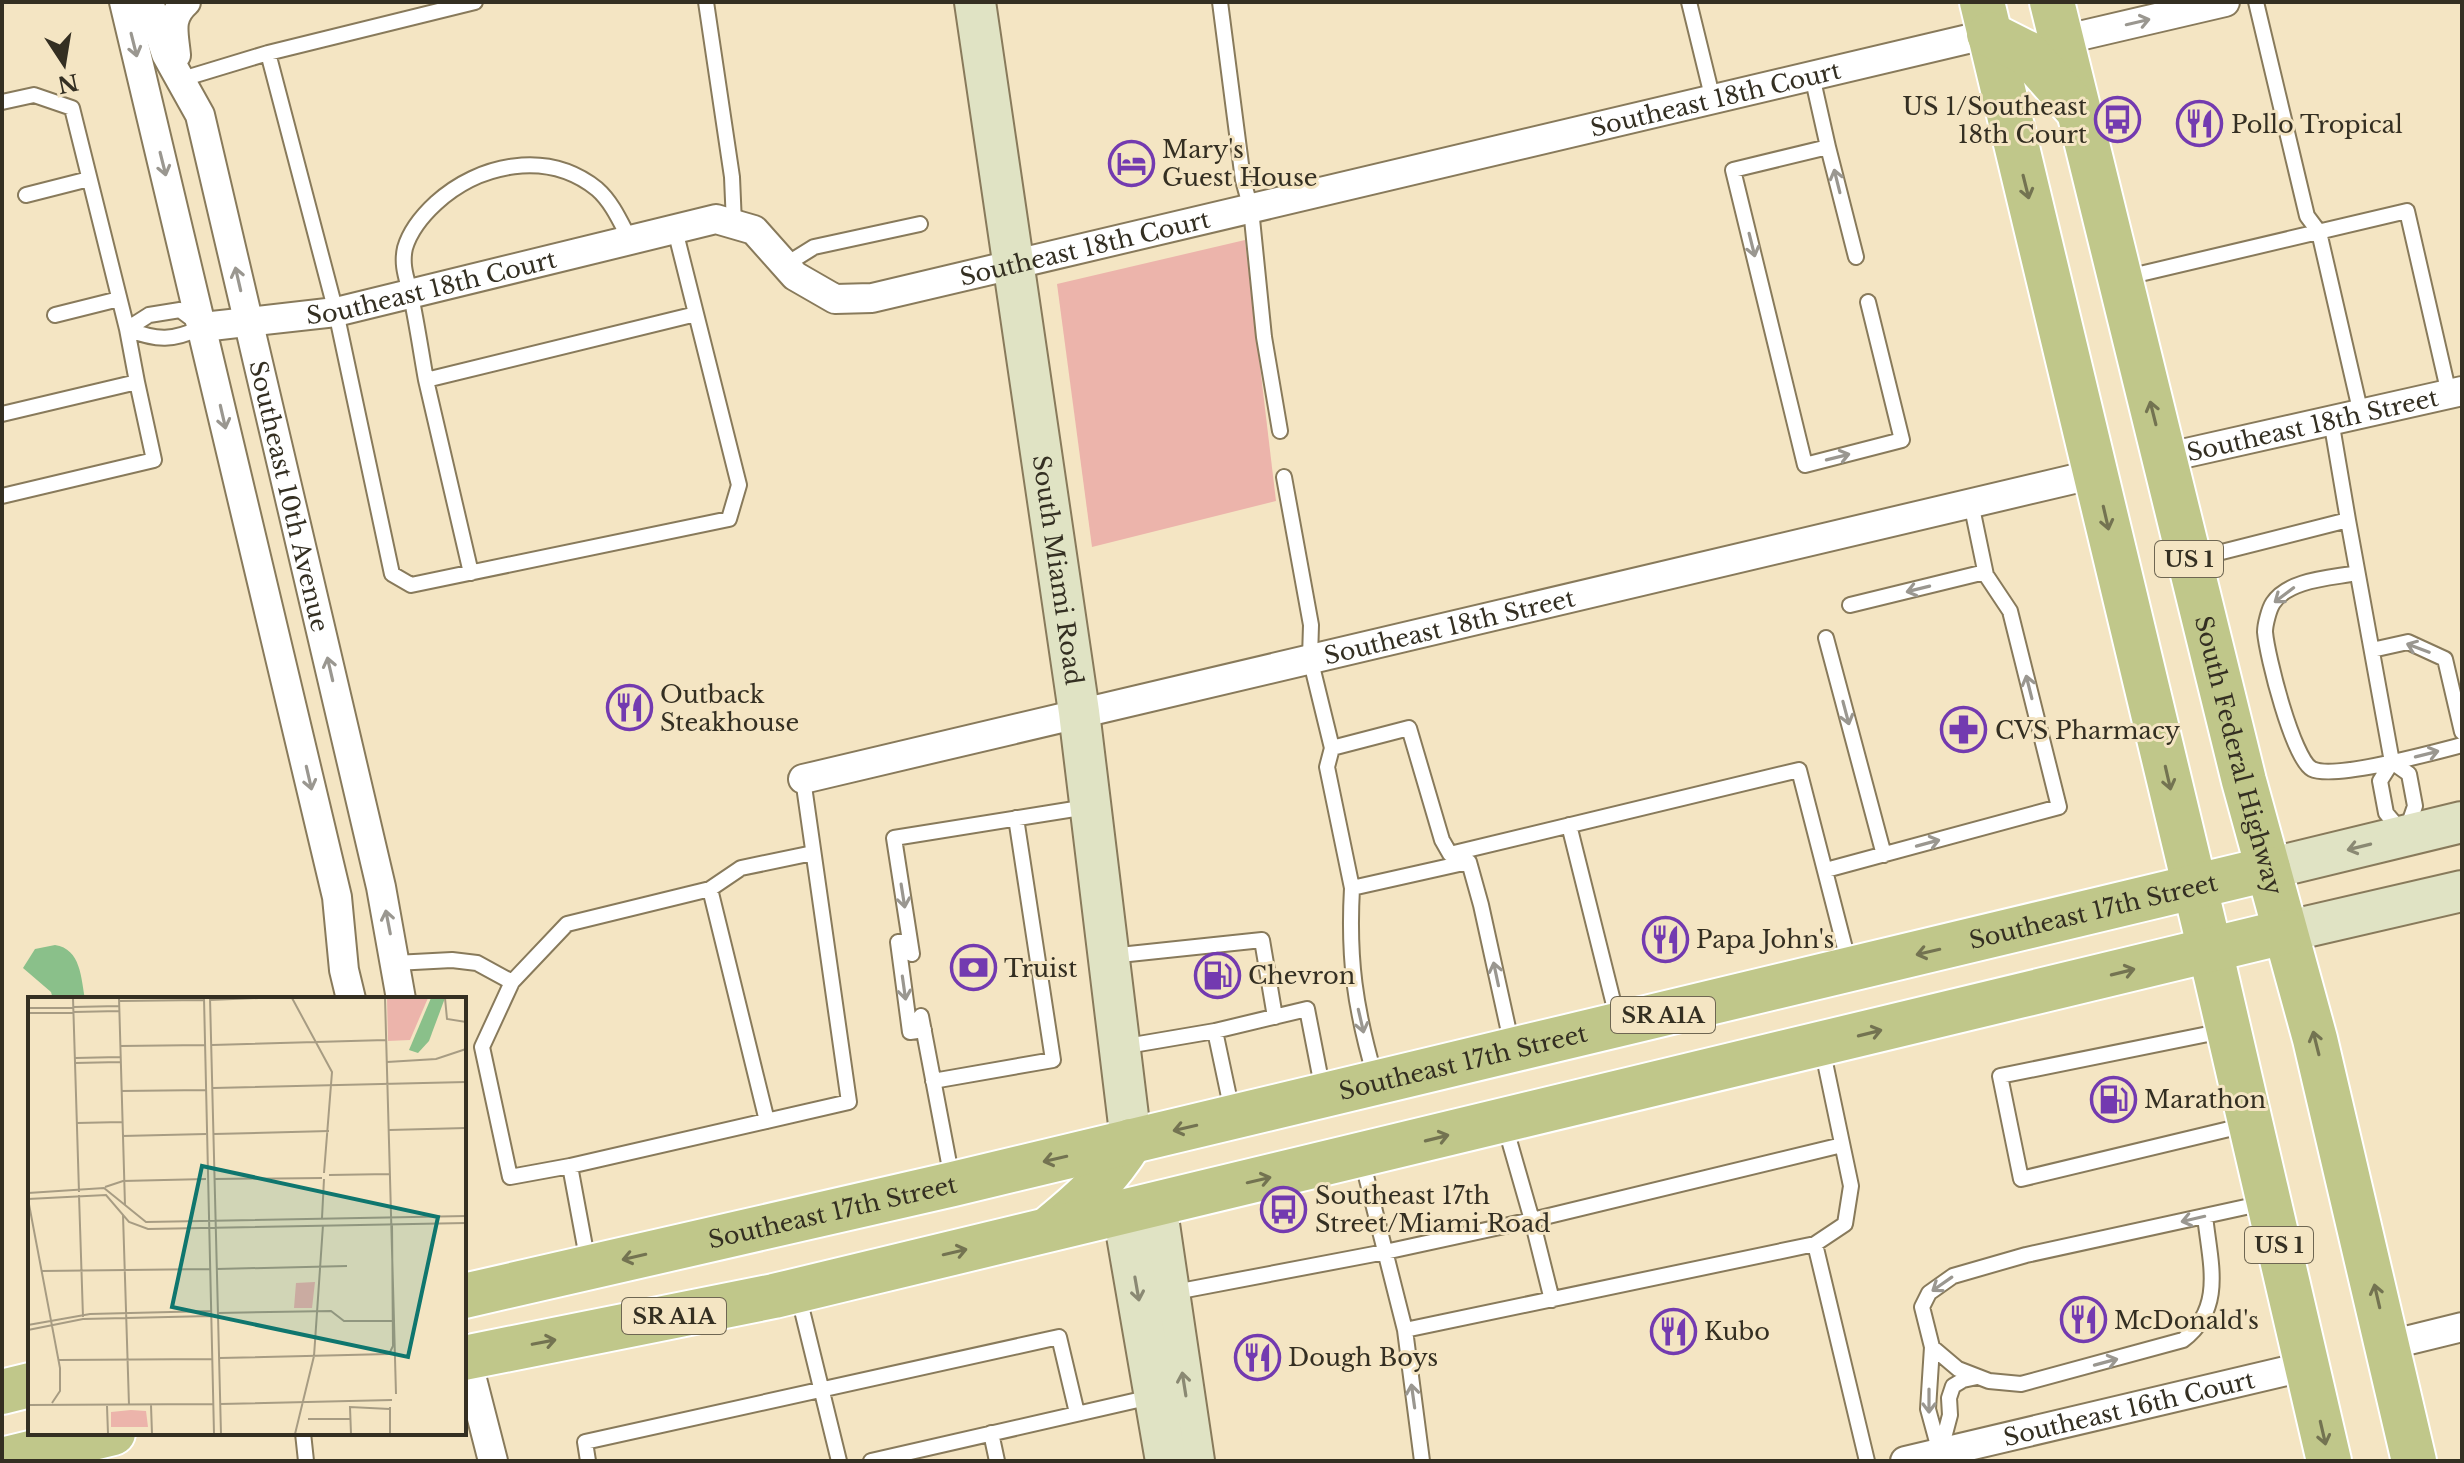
<svg xmlns="http://www.w3.org/2000/svg" width="2464" height="1463" font-family="'Libre Baskerville',serif">
<rect width="100%" height="100%" fill="#f4e5c3"/>
<path fill="#ecb4ab" d="M1245,240L1276,501L1092,547L1057,284Z"/>
<path fill="#8ac08a" d="M55,945C81,949 81,978 85,999H53L51,992L23,968L35,949Z"/>
<g fill="none" stroke-linecap="round" stroke-linejoin="round">
<defs>
<path id="lane" d="M706,2L732,177L734,224
M1220,2L1243,180L1251,209L1264,337L1280,431
M1689,2L1713,100
M2256,2L2307,216L2319,232L2361,414
M268,53L336,312L392,574L411,585L729,519L739,485L675,230
M1812,76L1828,147
M179,80L268,53L475,2
M2,102L34,95L72,108L127,329L137,382L2,414
M26,195L89,179
M630,240C621,223 612,202 597,189C547,149 479,164 436,203C423,215 410,231 405,248C401,266 407,279 411,296C417,324 421,352 426,380L696,314
M1856,257L1828,147L1733,170L1805,465L1902,440L1868,302
M785,265L814,247L920,224
M2123,278L2407,211L2449,394
M180,310L203,327C172,341 158,341 127,329L149,315Z
M55,315L119,299
M426,380L471,573
M1284,477L1311,625L1310,658L1332,748L1409,728L1442,840L1450,854L1469,862
M2,496L154,460L137,382
M2348,520L2392,762L2409,774L2415,806L2407,829
M2194,559L2348,520L2331,420
M2357,573C2332,578 2289,579 2273,603C2269,609 2265,625 2265,632C2267,656 2293,759 2312,769C2334,780 2435,752 2462,745
M1850,605L1985,572
M1826,638L1884,855
M2372,650L2408,642L2445,659L2462,732
M1332,748L1327,767L1352,888L1468,862
M2392,762L2380,781L2386,813L2402,832
M1569,825L1618,1021
M1450,854L1799,770L1849,964
M1469,862L1481,905L1512,1046
M1826,870L2059,807L2010,611L1986,575L1971,503
M1352,888C1348,959 1355,1008 1375,1077
M710,889L741,868L813,853
M910,941L898,942L910,1032L924,1030
M912,954L894,838L1087,807
M1110,956L1262,940L1275,1017
M395,963L452,960L477,963L512,982L482,1047L510,1177L570,1166
M512,982L567,924L710,889L767,1121
M921,1016L952,1179
M2223,1031L2000,1076L2021,1179L2246,1125
M1121,1047L1215,1031
M933,1081L1053,1060L1016,818
M1232,1111L1215,1031L1307,1009L1323,1091
M1505,1126L1532,1220L1842,1145
M1362,1160L1405,1330L1422,1461
M2205,1216C2210,1263 2225,1308 2183,1340L2021,1384L1989,1381L1958,1369L1932,1347L1922,1307L1929,1293L1953,1276L2026,1255L2264,1203
M1815,1244L1845,1224L1851,1186L1822,1048
M588,1263L570,1166L849,1102L803,779
M1170,1293L1385,1252L1532,1220L1552,1300
M798,1294L839,1461
M1405,1330L1815,1244L1867,1461
M1932,1347L1928,1409L1940,1453
M303,1433L306,1461
M991,1433L997,1461
M1940,1453L1950,1415L1949,1398L1953,1386L1963,1380L1977,1377
M588,1461L585,1442L1059,1337L1077,1413
M871,1461L1151,1397"/>
<g id="street">
<path d="M124,2L337,897L344,970L351,999"/>
<path id="s1" d="M149,2L166,54L200,115L381,887L401,999"/>
<path d="M2062,40L2225,2"/>
<path d="M176,55C174,33 168,18 186,2"/>
<path id="s2" d="M203,327L336,312L716,219L754,230L795,276L835,299L872,298L1989,34"/>
<path id="s3" d="M2164,458L2462,391"/>
<path id="s4" d="M803,779L2095,474"/>
<path d="M2389,1345L2462,1327"/>
<path d="M464,1348L493,1461"/>
<path id="s5" d="M1905,1461L2307,1366"/>
</g>
<g id="secondary">
<path id="s6" d="M975,2L1079,712L1131,1141"/>
<path d="M2268,869L2462,822"/>
<path d="M2284,932L2462,891"/>
<path d="M1156,1204L1194,1461"/>
<path d="M1123,1212L1166,1461"/>
</g>
<g id="primary">
<path d="M1982,2L2210,950L2329,1461"/>
<path id="s7" d="M2052,2L2244,781L2315,1039L2414,1461"/>
<path d="M1989,34L2027,53L2075,107"/>
<path d="M1052,1226C1085,1199 1108,1178 1131,1141"/>
<path id="s8" d="M464,1296L953,1184L2268,869"/>
<path d="M464,1358L774,1296L2284,932"/>
<path d="M2,1392L30,1385"/>
<path d="M2,1460L113,1433"/>
</g>
</defs>
<use href="#lane" stroke="#887a5b" stroke-width="18"/>
<use href="#street" stroke="#887a5b" stroke-width="32"/>
<use href="#secondary" stroke="#887a5b" stroke-width="44"/>
<use href="#primary" stroke="#fff" stroke-width="48"/>
<use href="#lane" stroke="#fff" stroke-width="14"/>
<use href="#street" stroke="#fff" stroke-width="28"/>
<use href="#secondary" stroke="#e0e3c4" stroke-width="40"/>
<use href="#primary" stroke="#c0c78a" stroke-width="44"/>
</g>
<defs><path id="oneway-shaft" d="M-6 0H5M1.5-3L5.5 0L1.5 3" fill="none" stroke-width="1.6" stroke-linecap="round" stroke-linejoin="round" transform="scale(2)"/></defs>
<g stroke="#9a9790">
<use href="#oneway-shaft" transform="translate(2138 22) rotate(-13)"/>
<use href="#oneway-shaft" transform="translate(134 45) rotate(76)"/>
<use href="#oneway-shaft" transform="translate(163 164) rotate(76)"/>
<use href="#oneway-shaft" transform="translate(1837 181) rotate(-104)"/>
<use href="#oneway-shaft" transform="translate(1752 245) rotate(76)"/>
<use href="#oneway-shaft" transform="translate(238 279) rotate(-103)"/>
<use href="#oneway-shaft" transform="translate(223 417) rotate(77)"/>
<use href="#oneway-shaft" transform="translate(1838 457) rotate(-14)"/>
<use href="#oneway-shaft" transform="translate(1918 589) rotate(166)"/>
<use href="#oneway-shaft" transform="translate(2284 595) rotate(143)"/>
<use href="#oneway-shaft" transform="translate(2418 648) rotate(-159)"/>
<use href="#oneway-shaft" transform="translate(330 669) rotate(-103)"/>
<use href="#oneway-shaft" transform="translate(2029 687) rotate(-104)"/>
<use href="#oneway-shaft" transform="translate(1846 713) rotate(75)"/>
<use href="#oneway-shaft" transform="translate(2427 754) rotate(-14)"/>
<use href="#oneway-shaft" transform="translate(309 778) rotate(77)"/>
<use href="#oneway-shaft" transform="translate(1928 843) rotate(-15)"/>
<use href="#oneway-shaft" transform="translate(903 896) rotate(81)"/>
<use href="#oneway-shaft" transform="translate(388 922) rotate(-101)"/>
<use href="#oneway-shaft" transform="translate(1496 974) rotate(-102)"/>
<use href="#oneway-shaft" transform="translate(904 988) rotate(82)"/>
<use href="#oneway-shaft" transform="translate(1361 1021) rotate(77)"/>
<use href="#oneway-shaft" transform="translate(2193 1219) rotate(167)"/>
<use href="#oneway-shaft" transform="translate(1942 1284) rotate(145)"/>
<use href="#oneway-shaft" transform="translate(2106 1362) rotate(-15)"/>
<use href="#oneway-shaft" transform="translate(1413 1396) rotate(-98)"/>
<use href="#oneway-shaft" transform="translate(1929 1401) rotate(90)"/>
</g>
<g stroke="#737351">
<use href="#oneway-shaft" transform="translate(2026 187) rotate(76)"/>
<use href="#oneway-shaft" transform="translate(2153 413) rotate(-104)"/>
<use href="#oneway-shaft" transform="translate(2106 518) rotate(77)"/>
<use href="#oneway-shaft" transform="translate(2168 778) rotate(77)"/>
<use href="#oneway-shaft" transform="translate(1928 952) rotate(167)"/>
<use href="#oneway-shaft" transform="translate(2123 972) rotate(-14)"/>
<use href="#oneway-shaft" transform="translate(1870 1033) rotate(-14)"/>
<use href="#oneway-shaft" transform="translate(2316 1043) rotate(-104)"/>
<use href="#oneway-shaft" transform="translate(1185 1128) rotate(167)"/>
<use href="#oneway-shaft" transform="translate(1437 1138) rotate(-14)"/>
<use href="#oneway-shaft" transform="translate(1055 1159) rotate(167)"/>
<use href="#oneway-shaft" transform="translate(1259 1180) rotate(-13)"/>
<use href="#oneway-shaft" transform="translate(955 1252) rotate(-13)"/>
<use href="#oneway-shaft" transform="translate(634 1257) rotate(167)"/>
<use href="#oneway-shaft" transform="translate(2377 1296) rotate(-103)"/>
<use href="#oneway-shaft" transform="translate(544 1342) rotate(-11)"/>
<use href="#oneway-shaft" transform="translate(2323 1433) rotate(77)"/>
</g>
<g stroke="#8a8973">
<use href="#oneway-shaft" transform="translate(2359 847) rotate(166)"/>
<use href="#oneway-shaft" transform="translate(1137 1289) rotate(80)"/>
<use href="#oneway-shaft" transform="translate(1184 1384) rotate(-99)"/>
</g>
<defs>
<symbol id="bus-ring" viewBox="-11 -11 22 22"><circle r="9.5" fill="#f4e5c3" stroke="#733ab0" stroke-width="1.5"/><path d="M-5-6H5V4H4V6H2V4H-2V6H-4V4H-5ZM-3.5-4V0h7V-4ZM-3.5 1.2v1.5H-2V1.2ZM2 1.2v1.5H3.5V1.2Z" fill="#733ab0"/></symbol>
<symbol id="restaurant-ring" viewBox="-11 -11 22 22"><circle r="9.5" fill="#f4e5c3" stroke="#733ab0" stroke-width="1.5"/><path d="M-5-6h1v4h1v-4h1v4h1v-4h1v5L-1.5 .5V6h-2V.5L-5-1ZM5-6V6H3V1.5H1.5Q1.5-4 5-6Z" fill="#733ab0"/></symbol>
<symbol id="hotel-ring" viewBox="-11 -11 22 22"><circle r="9.5" fill="#f4e5c3" stroke="#733ab0" stroke-width="1.5"/><path d="M-6-4.5h1.5V1H6V5H4.5V3h-9V5H-6ZM-4 0a1.8 1.8 0 1 1 3.6 0ZM.5 0V-2.5h3Q6-2.5 6 0Z" fill="#733ab0"/></symbol>
<symbol id="pharmacy-ring" viewBox="-11 -11 22 22"><circle r="9.5" fill="#f4e5c3" stroke="#733ab0" stroke-width="1.5"/><path d="M-2-6h4v4h4v4h-4v4h-4v-4h-4v-4h4Z" fill="#733ab0"/></symbol>
<symbol id="bank-ring" viewBox="-11 -11 22 22"><circle r="9.5" fill="#f4e5c3" stroke="#733ab0" stroke-width="1.5"/><path d="M-6-4H6V4H-6ZM0-2.3a2.3 2.3 0 1 0 0 4.6a2.3 2.3 0 1 0 0-4.6Z" fill="#733ab0"/></symbol>
<symbol id="fuel-ring" viewBox="-11 -11 22 22"><circle r="9.5" fill="#f4e5c3" stroke="#733ab0" stroke-width="1.5"/><path d="M-5.5-6h7V0h2V4h1.3V-2.5L3-4.5l.8-.8L6-3V5H2.5V1h-1V6h-7ZM-4.2-4.7v3.2H.2V-4.7Z" fill="#733ab0"/></symbol>
</defs>
<g fill-rule="evenodd">
<use href="#bus-ring" x="2092" y="94" width="51" height="51"/>
<use href="#restaurant-ring" x="2174" y="98" width="51" height="51"/>
<use href="#hotel-ring" x="1106" y="138" width="51" height="51"/>
<use href="#restaurant-ring" x="604" y="682" width="51" height="51"/>
<use href="#pharmacy-ring" x="1938" y="704" width="51" height="51"/>
<use href="#restaurant-ring" x="1640" y="914" width="51" height="51"/>
<use href="#bank-ring" x="948" y="942" width="51" height="51"/>
<use href="#fuel-ring" x="1192" y="950" width="51" height="51"/>
<use href="#fuel-ring" x="2088" y="1074" width="51" height="51"/>
<use href="#bus-ring" x="1258" y="1184" width="51" height="51"/>
<use href="#restaurant-ring" x="2058" y="1294" width="51" height="51"/>
<use href="#restaurant-ring" x="1648" y="1306" width="51" height="51"/>
<use href="#restaurant-ring" x="1232" y="1332" width="51" height="51"/>
</g>
<g text-anchor="middle" dominant-baseline="central" stroke-width="6" stroke-linejoin="round" paint-order="stroke">
<g fill="#f4e5c3" stroke="#6e6652" stroke-width="2">
<rect x="2155" y="541" width="68" height="36" rx="6"/>
<rect x="1611" y="997" width="104" height="36" rx="6"/>
<rect x="2245" y="1227" width="68" height="36" rx="6"/>
<rect x="622" y="1298" width="104" height="36" rx="6"/>
</g>
<g font-size="22" font-weight="bold" fill="#342f22">
<text x="2189" y="559">US 1</text>
<text x="1663" y="1015">SR A1A</text>
<text x="2279" y="1245">US 1</text>
<text x="674" y="1316">SR A1A</text>
</g>
<g font-size="24" fill="#342f22" stroke="#f4e5c3">
<text stroke="none"><textPath href="#s2" startOffset="1576">Southeast 18th Court</textPath></text>
<text stroke="none"><textPath href="#s2" startOffset="928">Southeast 18th Court</textPath></text>
<text stroke="none"><textPath href="#s2" startOffset="232">Southeast 18th Court</textPath></text>
<text stroke="none"><textPath href="#s3" startOffset="152">Southeast 18th Street</textPath></text>
<text stroke="none"><textPath href="#s1" startOffset="516">Southeast 10th Avenue</textPath></text>
<text stroke="none"><textPath href="#s6" startOffset="574">South Miami Road</textPath></text>
<text stroke="none"><textPath href="#s4" startOffset="664">Southeast 18th Street</textPath></text>
<text stroke="none"><textPath href="#s7" startOffset="776">South Federal Highway</textPath></text>
<text stroke="none"><textPath href="#s8" startOffset="1674">Southeast 17th Street</textPath></text>
<text stroke="none"><textPath href="#s8" startOffset="1026">Southeast 17th Street</textPath></text>
<text stroke="none"><textPath href="#s8" startOffset="378">Southeast 17th Street</textPath></text>
<text stroke="none"><textPath href="#s5" startOffset="230">Southeast 16th Court</textPath></text>
</g>
<g font-size="24" fill="#342f22" stroke="#f4e5c3" text-anchor="start">
<text x="2087" y="106" text-anchor="end">US 1/Southeast<tspan x="2087" dy="28">18th Court</tspan></text>
<text x="2231" y="124">Pollo Tropical</text>
<text x="1162" y="149">Mary's<tspan x="1162" dy="28">Guest House</tspan></text>
<text x="660" y="694">Outback<tspan x="660" dy="28">Steakhouse</tspan></text>
<text x="1995" y="730">CVS Pharmacy</text>
<text x="1696" y="939">Papa John's</text>
<text x="1004" y="968">Truist</text>
<text x="1248" y="975">Chevron</text>
<text x="2144" y="1099">Marathon</text>
<text x="1315" y="1195">Southeast 17th<tspan x="1315" dy="28">Street/Miami Road</tspan></text>
<text x="2114" y="1320">McDonald's</text>
<text x="1704" y="1331">Kubo</text>
<text x="1288" y="1357">Dough Boys</text>
</g>
</g>
<g transform="translate(28 997)">
<rect width="438" height="438" fill="#f4e5c3"/>
<path d="M359,1H400L382,43L360,44ZM287,285L284,311H266L268,286ZM103,413L118,414L120,430H83V415Z" fill="#ecb4ab"/>
<path d="M403,1H417L401,44L390,56L381,53Z" fill="#8ac08a"/>
<path fill="none" stroke="#a79c83" stroke-width="2" d="M45,1L51,195M91,1L97,208M176,1L186,437M182,1L193,437M264,1L304,75L296,176M357,1L368,397M417,1L419,22L438,25M182,3L231,1M91,4L176,3M0,11L91,9M0,16L91,14M184,48L358,43M92,49L177,48M47,61L92,60M359,65L408,62L438,52M47,66L92,65M185,91L438,85M93,94L178,93M49,126L94,125M361,133L438,131M186,137L301,134M94,139L178,137M301,178L362,177M187,182L294,181M77,190L95,184L178,182M0,196L76,191L118,225L438,219M51,198L55,320M0,202L32,371V394L24,406M0,202L78,198L101,225L120,232L438,226M95,218L101,408M294,221L296,182M364,227L365,349M189,272L319,269M14,274L182,272M190,316L303,314L316,324H367M0,328L62,317L183,314M0,333L55,322L183,319M191,361L361,357L365,349M31,363L185,362M192,407L364,403M0,408L186,407M123,408L124,437M79,409L80,437M280,422H323M267,437L286,359L295,228M323,437L322,410L362,412M362,437V410"/>
<path fill="#0f766e" fill-opacity="0.15" stroke="#0f766e" stroke-width="4" d="M174,169L410,220L380,360L144,310Z"/>
<rect width="438" height="438" fill="none" stroke="#342f22" stroke-width="4"/>
</g>
<rect width="2464" height="1463" fill="none" stroke="#342f22" stroke-width="8"/>
<g transform="translate(64 64) rotate(168)" stroke="#f4e5c3" stroke-width="6" paint-order="stroke">
<path d="M0-6L14 30L0 20L-14 30Z" fill="#342f22"/>
<text y="-12" font-size="22" font-weight="bold" text-anchor="middle" fill="#342f22">N</text>
</g>
</svg>
